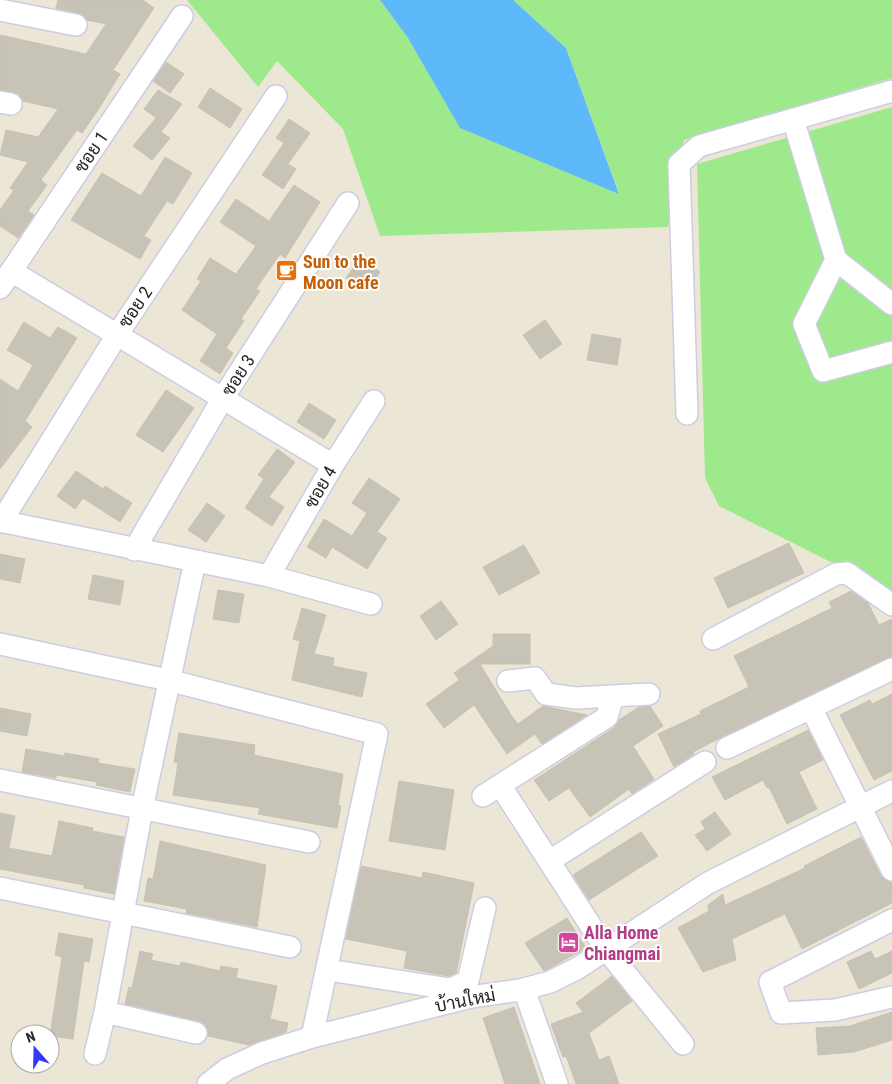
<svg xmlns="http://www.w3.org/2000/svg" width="892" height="1084" font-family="'Roboto Condensed',Sarabun,sans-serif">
<rect width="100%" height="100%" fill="#ece6d7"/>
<path fill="#9fe98d" d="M187,0H380L408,38L619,193L566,48L513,0H892V78L684,140L668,227L380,236L343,129L277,61L258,87Z
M892,107V593L719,506L705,478L697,164Z"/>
<path fill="#5eb9fa" d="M380,0H513L566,48L619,194L460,128L408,38Z"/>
<path fill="#c7c3b7" stroke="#c7c2b1" d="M58,0H143L154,8L113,70L120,74L98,110L82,133L77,130L41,180L47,185L28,211L34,215L18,238L0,226V210L14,190L10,188L28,162L0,155L6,130L38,137L58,109L23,101L19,94L0,90V35L86,54L106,24L87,20L78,13L56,8Z
M166,62L184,74L170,93L153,81Z
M210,88L242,109L230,128L198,107Z
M158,90L182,104L161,132L170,138L152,160L133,146L156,118L144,109Z
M289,119L310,133L288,164L296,169L283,189L262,175L284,143L276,138Z
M165,157L192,173L173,204L167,201L144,236L151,240L140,259L71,220L102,173L141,196Z
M294,185L320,202L285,258L280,254L256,289L260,291L241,319L244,321L226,348L233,353L220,374L200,361L217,334L182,310L201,281L197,279L210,258L236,274L256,246L220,222L236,199L269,221Z
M360,258L380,272L367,291L346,278Z
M545,320L562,344L540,359L523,335Z
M24,322L50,338L58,327L77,338L25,421L32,427L0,469V379L18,391L33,365L7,350Z
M592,334L621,339L617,365L587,360Z
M166,390L194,408L163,452L136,435Z
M309,403L336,420L324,439L297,422Z
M277,449L295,462L269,497L284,507L272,526L245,508L264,479L258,475Z
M76,471L103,489L105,486L132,503L120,522L83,498L75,509L57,496Z
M369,478L400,499L377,532L387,538L367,569L332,547L326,558L307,547L324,519L352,536L367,513L352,503Z
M207,503L225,516L206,542L188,530Z
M789,543L804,573L728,608L714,578Z
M524,545L540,573L499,595L483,567Z
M0,554L25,559L20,583L0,579Z
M93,575L124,581L120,605L88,599Z
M218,590L244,594L239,623L213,619Z
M851,591L868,603L879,625L892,619V656L722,737L693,752L694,754L674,767L658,734L701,714L700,711L749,687L734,656L832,608L829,602Z
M441,601L458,624L436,640L420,616Z
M302,608L326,615L314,654L334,658L333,666L367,673L362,697L292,680L300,641L293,639Z
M493,634H530V664H480L511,715L518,724L543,706L587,715L542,744L535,734L507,754L474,705L444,728L426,704L459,680L454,673L493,646Z
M892,694V771L874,780L840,715L870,700L872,704Z
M650,706L663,726L633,746L654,779L632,794L629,789L590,817L569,788L549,801L534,780L614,728L619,720L639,707Z
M0,708L31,714L27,736L0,731Z
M808,730L823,760L799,772L817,809L787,824L769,787L767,788L763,780L725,800L712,777Z
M179,733L255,745L254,755L343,774L338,805L341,806L337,828L258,814L260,808L173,795L178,763L174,762Z
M26,749L64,756L65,753L99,759L98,763L135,769L130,792L96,785L97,782L56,775V778L22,772Z
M399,781L454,790L445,850L389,841Z
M715,812L731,834L707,851L695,835L705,829L701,822Z
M0,813L15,816L9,848L52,856L59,821L93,828L92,831L124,837L114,894L84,888V885L0,869Z
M641,832L658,856L589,900L573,875Z
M861,837L881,876L886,881L892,882V903L802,949L785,914L732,939L736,960L703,972L678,928L709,911L708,905L723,894L725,905L805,868L804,866Z
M160,841L266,865L257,927L186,913L187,909L144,901L148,878L153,879Z
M361,866L422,878L423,872L474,883L456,973L448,976L404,968L407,951L346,939Z
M567,918L586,948L544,971L525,943Z
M59,933L93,939L89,962L84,961L73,1039L50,1036L62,957L55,955Z
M140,951L153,954L151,960L180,966L181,962L220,971L221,966L238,969L236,978L277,986L270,1019L288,1023L286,1032L249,1045L208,1036V1029L199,1021L125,1004L129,987L132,988Z
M871,951L875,959L892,951V973L859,989L847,962Z
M612,976L632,1001L589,1033L599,1060L609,1056L619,1084H576L566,1056L563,1057L551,1024L583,1012L576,1003Z
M514,1007L540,1084H505L483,1018Z
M892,1012V1040L854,1052L818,1055L816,1028L850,1026Z"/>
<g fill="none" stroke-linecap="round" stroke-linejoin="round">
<defs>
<path id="minor" d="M0,10L76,25
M0,102L11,104
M793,119L836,260L892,304
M836,260L804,324L823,371L892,352
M11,271L333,465
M0,288L182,16
M687,414L679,164L699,146L892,91
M0,521L269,576L371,604
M1,522L117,335L276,96
M134,550L223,398L348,203
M269,576L333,465L374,401
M713,639L836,574L847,573L892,605
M0,644L168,680L377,734L312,1037
M508,681L535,678L546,694L576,698L649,694
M811,708L892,870
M727,748L892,669
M0,780L309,842
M500,785L605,948L683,1044
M483,796L607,717L613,696
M551,860L705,762
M0,888L290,947
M892,920L770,982L781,1013L835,1010L892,997
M328,970L450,989L468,981L485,908
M524,989L557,1084
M105,1012L196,1033
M95,1054L105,1012L142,809L195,561
M208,1084L227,1069L262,1053L312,1037L471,997L520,990L550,982L578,968L708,883L892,791"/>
</defs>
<use href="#minor" stroke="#cccde3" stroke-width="24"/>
<use href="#minor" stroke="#fff" stroke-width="21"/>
</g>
<defs>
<symbol id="cafe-square" viewBox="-11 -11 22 22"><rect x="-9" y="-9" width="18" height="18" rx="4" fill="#e8710a" stroke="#fff"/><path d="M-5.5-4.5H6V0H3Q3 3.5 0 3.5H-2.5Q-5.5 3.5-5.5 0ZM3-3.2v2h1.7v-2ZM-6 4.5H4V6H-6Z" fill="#fff"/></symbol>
<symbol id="hotel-square" viewBox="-11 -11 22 22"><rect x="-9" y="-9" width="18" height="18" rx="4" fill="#d1479c" stroke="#fff"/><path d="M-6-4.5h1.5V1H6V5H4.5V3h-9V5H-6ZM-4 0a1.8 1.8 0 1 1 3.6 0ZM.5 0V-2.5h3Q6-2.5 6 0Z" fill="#fff"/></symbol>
</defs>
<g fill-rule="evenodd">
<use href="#cafe-square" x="274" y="258" width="25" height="25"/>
<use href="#hotel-square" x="556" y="930" width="25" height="25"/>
</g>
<g text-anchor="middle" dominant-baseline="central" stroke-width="4" stroke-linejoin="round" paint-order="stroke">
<g font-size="18" fill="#272727" stroke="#fff">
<text transform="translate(91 152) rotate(-56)">ซอย 1</text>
<text transform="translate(135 307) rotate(-56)">ซอย 2</text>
<text transform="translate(238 375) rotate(-57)">ซอย 3</text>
<text transform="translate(320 487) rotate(-60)">ซอย 4</text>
<text transform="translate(465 1000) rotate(-11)">บ้านใหม่</text>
</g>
<g font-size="18" font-weight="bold" fill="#c56008" stroke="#fff" text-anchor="start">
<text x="303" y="261">Sun to the<tspan x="303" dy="21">Moon cafe</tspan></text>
</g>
<g font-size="18" font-weight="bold" fill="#b23c85" stroke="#fff" text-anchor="start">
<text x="584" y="932">Alla Home<tspan x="584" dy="21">Chiangmai</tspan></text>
</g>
</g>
<g transform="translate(35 1049) rotate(340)"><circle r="24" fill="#ffffff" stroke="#a9a9a9"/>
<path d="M0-4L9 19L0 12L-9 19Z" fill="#3138ff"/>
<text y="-8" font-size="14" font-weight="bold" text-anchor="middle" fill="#272727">N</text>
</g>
</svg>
